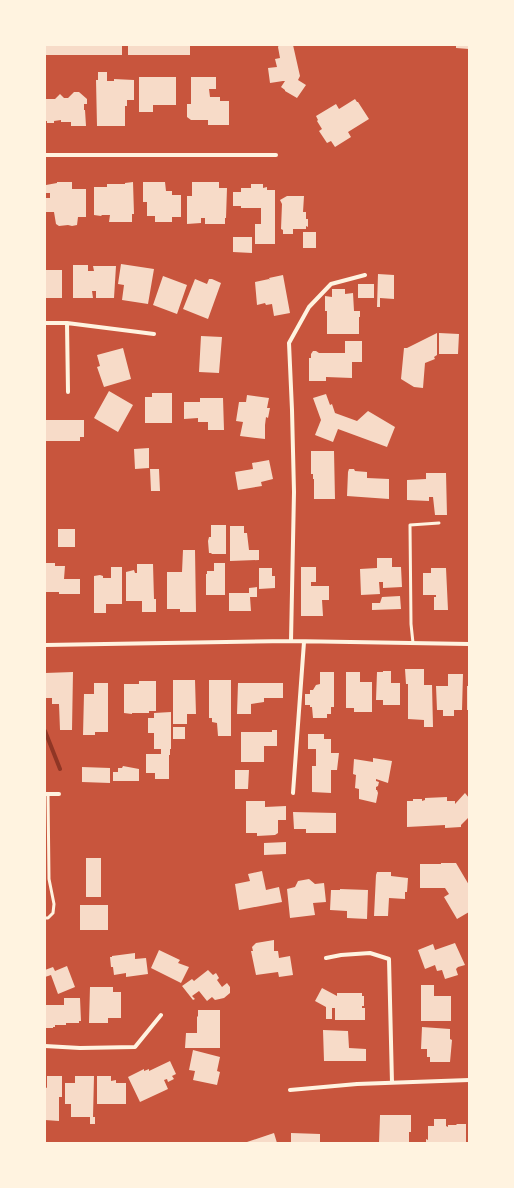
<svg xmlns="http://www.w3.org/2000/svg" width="514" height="1188" font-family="'IBM Plex Serif',serif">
<rect width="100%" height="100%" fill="#c8553d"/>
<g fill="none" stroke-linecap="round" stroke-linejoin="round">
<path stroke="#8f3625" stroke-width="4" d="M45,731L60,769"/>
</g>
<path fill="#f7dbc8" d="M45,45H122V55H45Z
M128,45H190V55H128Z
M279,45H293L300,76L298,80L306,85L297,98L285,91V90L281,87L285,81H283L270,83L268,68L277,67L275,59L280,58L278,47Z
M456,45H469V49L456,48Z
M98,72H107V81H114V79L134,80V100H127V106H125V126H97L96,80H98Z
M139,77H176V105H153V112H139Z
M191,77H216V89H209L210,97H220V101H229V125H208V120H191L187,117V104H191Z
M74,92H79L87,99V104H84V110H85L86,126H71V122H61V120L54,121V123H47V121H45L46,99H55L60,94L64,98H68Z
M355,99L357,102H358L369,119L348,132L351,137L335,147L331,141L327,143L319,131L322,129L317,121L318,120L316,116L336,104L339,109Z
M57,182H72V189H86V217H78L77,225L72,226L68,225L59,226L56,224L54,212H46V198H50V193H46V185L57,183Z
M133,182L134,214H132V222H109L110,215H102L101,216L94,215V187H107V184H125V183Z
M143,182H165L166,191H172V195H181V217H172V222H155V216H147V202H143Z
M192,182H219V188H227L226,218H225V224H205V218H201V223L187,224V196H192Z
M251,184H263V188L267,187V190H275V244H255V224H261V208H241V206H233V192H241V188H251Z
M287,196H304L303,212H306V219H308V227L306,226V229H293V234H283V230L281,229L282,204L280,200Z
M303,232H316V248H303Z
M233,237H252V253L233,252Z
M121,264L154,269L148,304L122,300L124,285L118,284Z
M73,265H88V271H94L93,266H116L114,298H96V291H92L93,298H73Z
M45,270H62V298H45Z
M378,274L394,275V299L380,298V307H377Z
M283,275L290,313L274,316L272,304L266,305L265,303L257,305L255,282L269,279L270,280L269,278Z
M163,276L187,285L177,314L153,305Z
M195,279L207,284L209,279H212L221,283L208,319L183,309Z
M358,284H374V298H358Z
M332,289H345V294L353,293L354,311H360V317H359V334H327V311H325V296L332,297Z
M437,333V355L434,357L435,359L425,363L423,388L414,387L401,379L404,348H407Z
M439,333L459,334L458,354H439Z
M201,336L222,337L219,373L199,372Z
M345,341H362V362H352V378L326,377V381H309V358H311V354L313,351H316L319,353H345Z
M123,348L131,379L104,387L97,367L100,366L97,355Z
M109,391L133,405L118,432L94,418Z
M152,393H172V423H145V397H152Z
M326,394L330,405L332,404L335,413L357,421L368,411L395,427L387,447L338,429L333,442L315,435L321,420L313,398Z
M247,395L269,398L267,408H270L268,418L266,417L265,425V439L240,436L243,422L236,421L239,402H246Z
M200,398H223L224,430H208V422H198V418L184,419V402H200Z
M45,420H84V437H80V441H45Z
M149,448V468L135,469L134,449Z
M311,451H334L335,499H314V479H313V474H311Z
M269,460L273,479L261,482L262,486L238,490L235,472L253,469L252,463Z
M150,469H159L160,491H151Z
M349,469H354L355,471L367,472V478L389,479V499L347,496L348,472Z
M426,473H446L447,515H435L433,497H429V501L407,500V480L426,479Z
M211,525H226V554H212L211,553H209L208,541L209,537H211Z
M230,526H244V533H247L249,550H259V560L230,561Z
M58,529H75V547H58Z
M183,550H195L196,612H180V609H167V572H182Z
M377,558H392V567H401L402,587L383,588V582H379L380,594L361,595L360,569L377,568Z
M45,563H55V566H65L64,579H80V594H59V592H46V589H45Z
M214,563H225V595H206V574H207V571H214Z
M137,564H153L154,599H156V612H142V601H126V572L134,570L135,573H137Z
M111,567H122V604H106V613H94V576L100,575L103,576V578H111Z
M301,567H316V582H311V586H329V600H322L323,616H301Z
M259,568H272V576H275V588L259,589Z
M431,568H446L448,610H434V597H436V595H423V573H431Z
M257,587V597H250L251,611H229V593H249V588Z
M400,596L401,609L372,610V603H380L382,597Z
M405,669H424V685H432L433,727H424V720L408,719V684H406Z
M383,671H391V683H400V705H383V700H376L377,672H383Z
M73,672L72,730H60L59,704H52V698H45V673Z
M320,672H334V707H331V714H327V718H313L312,707H310V705H305V694H310V690H313L316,685L320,684Z
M346,672H360V682H372V712H354V708H346Z
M448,674H463L462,710H454V716H443V710H437L436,686H448Z
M173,680H195L196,714H187V724H173Z
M209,680H231V736H218L217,723L212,722V718H209Z
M139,681H156V711H149V713H132V714L124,713V684H139Z
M94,683H108V732H95V735H83L84,694H94Z
M238,683H283V698H264V702L251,704V714H237Z
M467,686H469V710H467Z
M171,712V749H170V755H169V779H155V773H146V754H161V749H154V733H148V718H154V713Z
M173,727H185V739H173Z
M272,730H277V746H264V762H241V732H272Z
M308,734H324V739H331V753H339L337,770H331V793L312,792V766H316V749H308Z
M373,758L392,761L388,783L376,779V781L379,782L378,786L376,787V790H377L378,793L376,803L359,799V789L355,788L356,775L353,774L354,759L373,762Z
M123,766L139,769V781H113V772H118V768H122Z
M82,767L110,768V783L82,782Z
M235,770H249L248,789H235Z
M465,793L469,798V817L461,825V827L445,828V825L407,827V801H413V799H422V801L425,800V798L447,797V801H455V804Z
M246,801H265V807L286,806V820H278V833L275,835L257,836V833H246Z
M293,812L336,813V833H306V829H294Z
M286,842V854L264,855V843Z
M86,858H101V897H86Z
M441,863H456L469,885V912L457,919L444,897L449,894L445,888H420V864H441Z
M262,871L266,890L279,887L282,902L239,910L235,884L250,881L248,874Z
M377,872H391V876L408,878L407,892H405V899L389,898L388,916H374L376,875Z
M309,879L315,884L324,883L326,902L313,903L315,915L290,918L287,889L295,887L298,881Z
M340,889L368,890L367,919L347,918V911L330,910L331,890H340Z
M80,905H108V930H80Z
M274,940V951H278L279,958L290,956L293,975L279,977L278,972L256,975L251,951H253L252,947L256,943Z
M455,943L465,965L458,967L456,969L458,975L445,979L442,970L437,971L435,965L425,969L418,950L433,944L435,950Z
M159,950L180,960L178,963L189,967L181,983L151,968Z
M135,953V959L146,958L148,974L126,977V973L114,975L113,967H111L110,957H112V956Z
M67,966L75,987L58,994L51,975L45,977V970L53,967L55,971Z
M208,970L213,975L216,973L219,978L217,980L222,987L227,983L230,987V993L224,998L215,1000L212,997L207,1001L199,991L192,996L195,999L193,1000L182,986L192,979L194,981Z
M421,985H434V996H451V1021H421Z
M90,987H113V992H121V1018H108V1023H89Z
M322,988L337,996V993H362V996H364V1006H362V1008H365V1020H335V1008H332V1019H326V1007L315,1001Z
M64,998H80L81,1021H79V1023H66V1025H55V1027H53V1028H45V1005H64Z
M198,1010H220V1048H185L186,1033H197V1017L198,1016Z
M422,1027L450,1029V1039L452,1040L450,1062H430V1057H427V1049H421Z
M323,1030L348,1031L349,1048L366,1049V1061H324Z
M193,1050L220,1057L217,1071L220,1072L217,1085L193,1080L195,1071L189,1070Z
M170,1061L176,1074L172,1076L174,1079L168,1082L167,1079L164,1080L168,1089L140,1102L128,1077L144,1069V1071L149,1069V1071Z
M47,1076H62V1097H59V1121L45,1120V1087L47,1088Z
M75,1076H94L93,1117H95V1124H90V1117H71V1104H65V1083H75Z
M97,1076H111V1081L116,1080V1083H126V1104H97Z
M380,1115H411V1132H409V1143H379Z
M434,1119H446V1126L448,1127V1125H456L457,1124H466V1143H426V1139L428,1140V1126H434Z
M274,1133L277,1143H244Z
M291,1133L320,1134V1143H291Z"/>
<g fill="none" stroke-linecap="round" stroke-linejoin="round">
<path stroke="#fff3e0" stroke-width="3" d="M413,643L411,624L410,525L439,523
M45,918H48L53,913L54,904L49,879L48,794"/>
<path stroke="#fff3e0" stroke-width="4" d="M45,155H276
M45,323H67L154,334
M67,323L68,392
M291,641L294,492L292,410L289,343L309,307L331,284L365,275
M45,645L291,641L469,644
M293,793L304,642
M45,794H59
M326,958L341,955L370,953L389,959L392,1083
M45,1046L80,1048L135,1047L161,1015
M290,1090L357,1084L469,1080"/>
</g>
<rect width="514" height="1188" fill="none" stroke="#fff3e0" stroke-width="92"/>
</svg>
